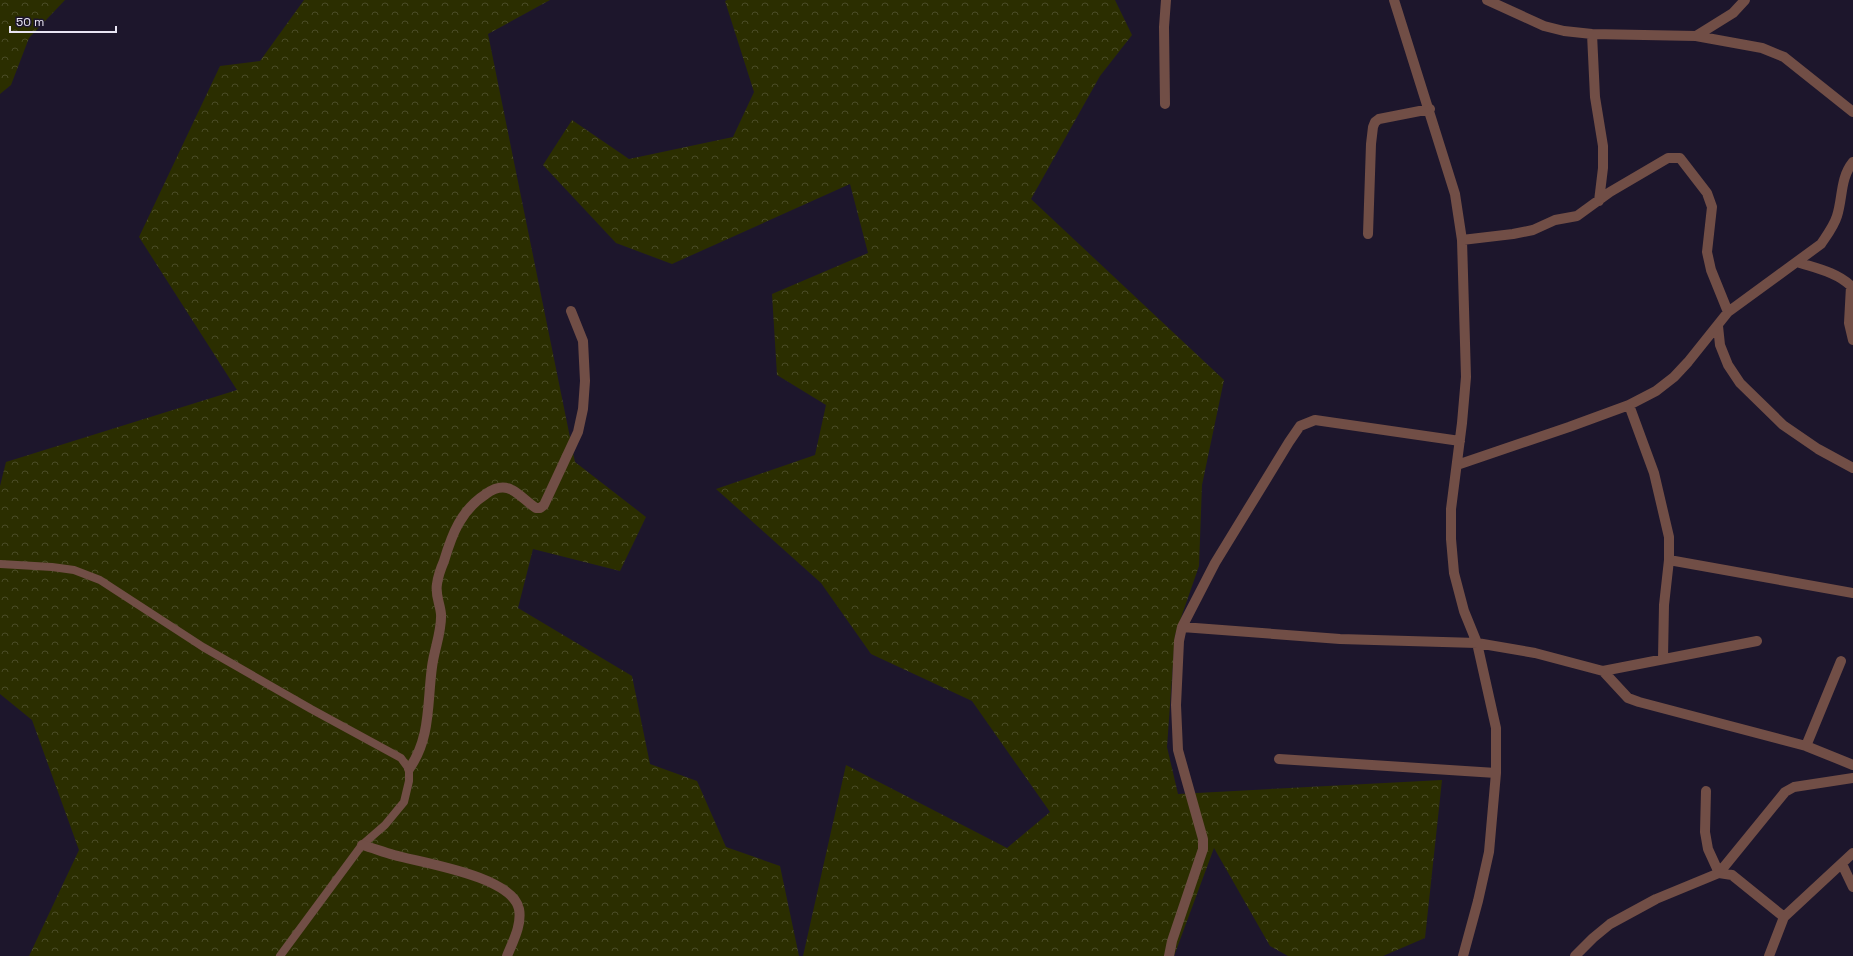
<svg xmlns="http://www.w3.org/2000/svg" width="1853" height="956" font-family="'Space Grotesk',sans-serif">
<defs>
<pattern id="forest-crowns" width="20" height="18" patternUnits="userSpaceOnUse"><rect width="20" height="18" fill="#2b2e00"/><path d="M2 6a3 3 0 1 1 6 0M12 15a3 3 0 1 1 6 0" fill="none" stroke="#4a4c26"/></pattern>
</defs>
<rect width="100%" height="100%" fill="#1d162c"/>
<path fill="url(#forest-crowns)" d="M0,0H65L29,38L11,85L0,94Z
M304,0H550L488,34L575,462L646,517L620,571L533,549L518,608L632,676L650,764L697,781L726,847L780,866L799,956H29L79,850L32,720L0,694V486L6,462L237,390L139,237L220,66L260,61Z
M727,0H1115L1132,35L1100,76L1031,199L1224,380L1202,485L1199,566L1175,635L1167,747L1178,794L1442,780L1425,938L1383,956H1288L1270,946L1214,848L1174,956H803L846,765L1007,848L1050,812L972,701L871,654L821,583L716,489L815,455L826,405L777,375L772,294L868,253L850,184L672,264L616,243L543,165L572,120L629,159L733,137L754,92L725,1Z"/>
<g fill="none" stroke-linecap="round" stroke-linejoin="round">
<path stroke="#714e46" stroke-width="8" d="M0,564L52,567L74,570L100,580L203,647L311,709L401,758L409,769V781L404,802L385,825L362,845L280,956"/>
<path stroke="#714e46" stroke-width="10" d="M1394,0L1455,194L1462,240L1466,377L1462,423L1451,509V539L1454,573L1464,611L1477,643L1496,728V773L1489,852L1478,901L1463,956
M1487,0L1544,26L1564,31L1592,34L1696,36L1762,48L1784,57L1853,112
M1592,34L1595,97L1603,146V168L1599,201
M1696,36L1733,13L1745,0
M1165,104L1164,27L1166,0
M1368,234L1371,144L1373,127L1375,122L1379,119L1430,109
M1462,240L1513,234L1533,230L1555,220L1577,216L1610,192L1668,158H1680L1707,193L1712,207L1707,252L1711,270L1728,312
M1797,262C1815,268 1837,272 1851,286L1849,323L1853,340
M1718,326L1720,345L1728,365L1740,383L1783,425L1818,449L1853,468
M1629,405L1654,473L1669,537V560L1664,605L1663,658
M1457,465L1569,427L1629,405L1656,391L1674,377L1688,362L1728,312L1821,244C1827,235 1834,226 1837,216C1843,197 1840,178 1853,162
M1669,560L1853,593
M1182,627L1340,639L1477,643L1535,653L1603,671L1757,641
M1603,671L1628,698L1639,702L1806,746L1853,765
M1806,746L1841,661
M1279,759L1496,773
M409,769C431,738 427,704 432,667C434,650 442,631 441,614C440,603 435,595 437,584C438,576 441,568 444,561C452,534 461,510 486,494C493,489 503,485 512,490C520,494 528,503 536,508H540L544,505L578,432L583,409L585,381L583,341L571,311
M1706,791L1705,832L1708,849L1719,873L1785,792L1794,787L1853,778
M362,845C373,848 383,852 394,855C422,863 512,876 519,909C522,925 513,941 507,956
M1842,864L1853,887
M1169,956L1172,941L1203,849V839L1178,750L1176,705L1179,641L1182,627L1215,563L1289,442L1300,426L1315,420L1460,441
M1575,956L1593,938L1610,924L1656,899L1719,873L1732,875L1784,917
M1769,956L1784,917L1853,853"/>
</g>
<path d="M10 26v6h106v-6" fill="none" stroke="#e8e4f3" stroke-width="2"/>
<text x="16" y="26" font-size="12" fill="#e8e4f3" stroke="#1d162c" stroke-width="3" paint-order="stroke">50 m</text>
</svg>
